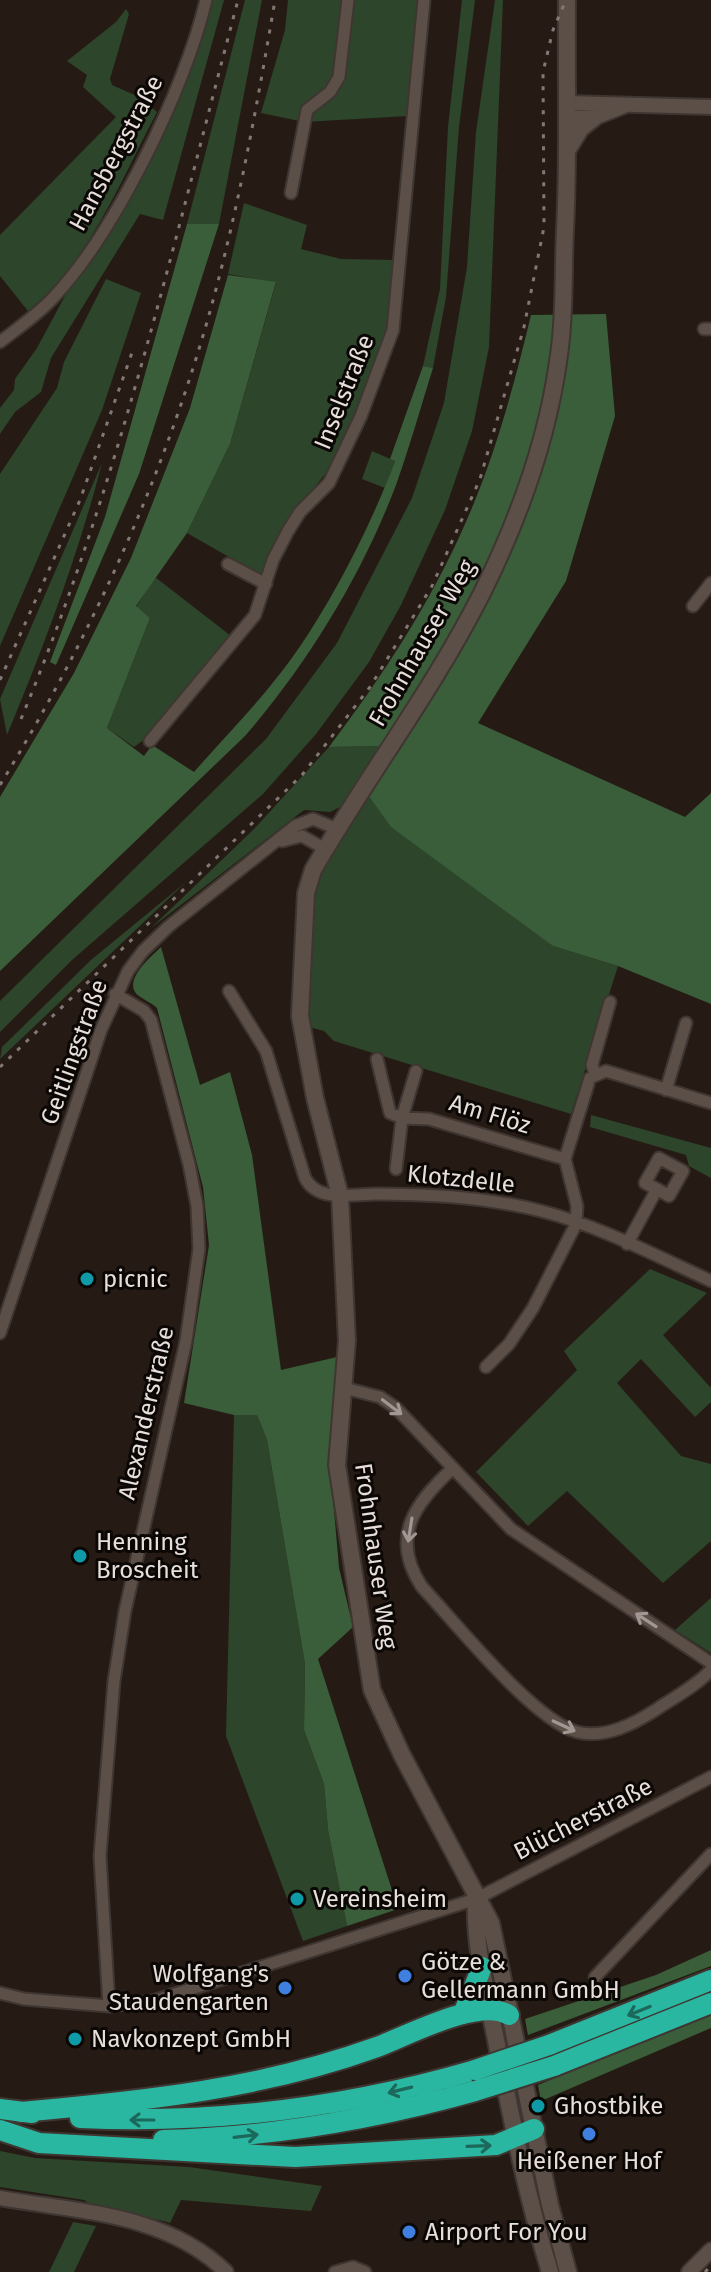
<svg xmlns="http://www.w3.org/2000/svg" width="711" height="2272" font-family="'Fira Sans',sans-serif">
<rect width="100%" height="100%" fill="#261b14"/>
<path fill="#2c452b" d="M211,0H224L163,220L140,214L51,358L41,392L15,412L0,434V408L14,390L15,379L37,348L66,294L114,225L189,76Z
M245,0H262L219,224H187Z
M288,0H419L408,116L304,122L261,113L285,30Z
M462,0H475L459,127L446,297L433,368L423,366L440,289L448,127Z
M495,0H503L489,347L472,431L445,510L401,605L369,662L316,734L263,794L72,960L0,1032V1001L266,739L337,643L412,498L444,403L467,267L476,132Z
M126,9L129,14L110,79L112,85L139,97L157,112C121,180 89,262 28,311L0,276V235L116,117L83,87L87,75L67,61L116,22Z
M244,203L307,225L301,249L341,259L395,260L389,332L358,410L333,464L283,527L262,576L187,533L230,444L276,283L228,274Z
M106,279L141,293L102,410L0,646V474L57,388L64,362Z
M372,451L395,461L385,488L362,479Z
M102,463C78,556 44,646 7,735L0,699Z
M155,577L231,636L149,736L134,747L107,728L150,618L136,607Z
M382,746L342,806L330,812L304,810L151,928L254,829L329,747Z
M366,792L553,946L618,966L571,1114L334,1041L324,1031L309,1027L313,897L319,868Z
M186,882L0,1059L2,1047L91,960Z
M591,1115L711,1148V1178L689,1166L686,1155L590,1127Z
M650,1269L707,1293L663,1335L711,1388V1402L695,1417L641,1359L617,1383L681,1456L711,1464V1541L663,1583L567,1491L528,1526L476,1472L577,1370L564,1351Z
M234,1415H257L267,1440L305,1664L304,1730L324,1784L328,1830L347,1926L303,1941L226,1736Z
M711,1598V1653L675,1630Z
M0,2151L35,2158L189,2167L322,2186L311,2211L181,2200L170,2223C146,2215 102,2214 84,2200L0,2187Z
M73,2222L96,2226L74,2272H49Z"/>
<path fill="#3a5e39" d="M187,224H219L139,474L56,665L50,662L105,517Z
M228,275L276,282L230,444L187,533L136,606L150,618L107,728L144,756L152,745L194,772C221,741 250,712 275,680C320,626 371,527 395,461L390,459L423,366L433,368C421,406 410,446 396,485C362,575 308,663 245,736L0,971V797L74,673L131,558L190,408Z
M606,314L615,416L566,581L478,723L685,817L711,793V1004L618,966L553,946L391,827L366,792L382,746L329,747C382,677 430,604 465,524C495,457 514,385 531,315Z
M161,947L200,1085L230,1072L252,1155L281,1370L337,1357L330,1464L339,1568L353,1627L318,1659L398,1909L347,1926L328,1830L324,1784L304,1730L305,1664L267,1440L257,1415H234L184,1403L209,1245L203,1187L157,1008C151,1002 139,998 135,992C126,977 152,956 161,947Z
M711,1950V1966L528,2035L525,2019L656,1975Z
M711,2013V2028L541,2101L538,2085Z"/>
<g fill="none" stroke-linecap="round" stroke-linejoin="round">
<defs>
<path id="minor" d="M291,193L307,110L330,92L339,77L348,0
M704,329H711
M0,342C18,328 37,315 52,299C115,233 185,89 206,0
M228,564L266,584
M693,606L711,583
M150,741L255,615L273,560L288,531L300,512L329,483L361,416L393,330L424,0
M282,841L302,836L325,849
M229,991L266,1051L305,1178C318,1203 352,1194 377,1194C430,1194 490,1198 541,1211C597,1225 659,1257 711,1281
M115,994L144,1011L151,1020L189,1164L197,1206L199,1249L186,1341L125,1611L114,1681L100,1856L109,2006L153,2001L476,1899L711,1777
M377,1059L390,1113L402,1118L429,1119L565,1159
M595,1073L592,1065L610,1002
M666,1090L686,1023
M396,1169L402,1118L416,1071
M627,1244L657,1189L669,1196L683,1171L659,1158L645,1183L657,1189
M0,1333L101,1030L128,971L143,951L168,927L295,826L313,819L337,829
M486,1367L509,1344L533,1308L576,1224L577,1206L565,1159L590,1078L606,1071L711,1103
M344,1388L380,1397L396,1408L511,1529L711,1663
M453,1468C415,1503 389,1537 422,1587C455,1622 534,1721 577,1732C605,1739 634,1724 657,1709C675,1697 696,1686 711,1670
M595,1977L711,1854
M0,1993L24,1999L109,2006
M335,2272L353,2267L365,2272"/>
<path id="tertiary" d="M566,103L711,107
M566,118H594L624,106
M0,2198C78,2212 166,2213 226,2272
M689,2272L711,2250"/>
<path id="secondary" d="M567,0C566,77 569,153 565,230C563,274 565,318 558,362C547,440 518,520 483,591C434,689 367,776 313,870L306,893L300,1016L315,1098L340,1196L347,1341L337,1465L372,1690L402,1755L491,1923L550,2205L568,2272
M568,149L581,128L594,118
M476,1900C474,1949 488,1998 497,2045C512,2121 527,2198 550,2272"/>
<path id="motorway" d="M463,2014L482,1967
M549,2045L711,1980
M554,2066L711,2003
M0,2109L32,2113
M21,2112C143,2101 261,2089 377,2047C409,2035 479,1997 509,2015
M80,2118C216,2124 345,2108 475,2070
M0,2130L39,2143L295,2157L496,2145L534,2129
M163,2140C270,2137 372,2120 475,2091"/>
</defs>
<use href="#minor" stroke="#3f3632" stroke-width="15"/>
<use href="#tertiary" stroke="#3f3632" stroke-width="18"/>
<use href="#secondary" stroke="#3f3632" stroke-width="20"/>
<use href="#motorway" stroke="#3f3632" stroke-width="24"/>
<use href="#minor" stroke="#5c4f48" stroke-width="11"/>
<use href="#tertiary" stroke="#5c4f48" stroke-width="14"/>
<use href="#secondary" stroke="#5c4f48" stroke-width="16"/>
<use href="#motorway" stroke="#29b7a1" stroke-width="20"/>
<path stroke="#837974" stroke-width="3" stroke-dasharray="4 8" stroke-linecap="butt" d="M0,680L80,500L134,347
M21,719C118,487 174,242 238,0
M0,785C90,638 162,481 209,315C238,211 257,106 275,0
M0,1067L302,775L370,687L432,586L480,479L524,327L544,227L543,72L553,30L566,0
M705,2272L711,2266"/>
<defs>
<path id="motorway-bridge" d="M475,2070L549,2045
M475,2091L554,2066"/>
</defs>
<use href="#motorway-bridge" stroke="#3f3632" stroke-width="24" stroke-linecap="butt"/>
<use href="#motorway-bridge" stroke="#29b7a1" stroke-width="20"/>
</g>
<defs><path id="oneway-shaft" d="M-6 0H5M1.5-3L5.5 0L1.5 3" fill="none" stroke-width="1.6" stroke-linecap="round" stroke-linejoin="round" transform="scale(2)"/></defs>
<g stroke="#a29792">
<use href="#oneway-shaft" transform="translate(392 1407) rotate(37)"/>
<use href="#oneway-shaft" transform="translate(410 1530) rotate(99)"/>
<use href="#oneway-shaft" transform="translate(646 1620) rotate(-147)"/>
<use href="#oneway-shaft" transform="translate(564 1726) rotate(25)"/>
</g>
<g stroke="#1c685b">
<use href="#oneway-shaft" transform="translate(639 2011) rotate(158)"/>
<use href="#oneway-shaft" transform="translate(400 2090) rotate(166)"/>
<use href="#oneway-shaft" transform="translate(142 2120) rotate(180)"/>
<use href="#oneway-shaft" transform="translate(246 2136) rotate(-7)"/>
<use href="#oneway-shaft" transform="translate(479 2146) rotate(-2)"/>
</g>
<g fill="#0f9aa8" stroke="#0b0705" stroke-width="3">
<circle cx="87" cy="1279" r="8"/>
<circle cx="80" cy="1556" r="8"/>
<circle cx="297" cy="1899" r="8"/>
<circle cx="75" cy="2039" r="8"/>
<circle cx="538" cy="2106" r="8"/>
</g>
<g fill="#3f7fe0" stroke="#0b0705" stroke-width="3">
<circle cx="405" cy="1976" r="8"/>
<circle cx="285" cy="1988" r="8"/>
<circle cx="589" cy="2134" r="8"/>
<circle cx="409" cy="2232" r="8"/>
</g>
<g text-anchor="middle" dominant-baseline="central" stroke-width="6" stroke-linejoin="round" paint-order="stroke">
<g font-size="24" fill="#e7dfdb" stroke="#0b0705">
<text transform="translate(116 153) rotate(-62)">Hansbergstraße</text>
<text transform="translate(344 392) rotate(-68)">Inselstraße</text>
<text transform="translate(422 643) rotate(-60)">Frohnhauser Weg</text>
<text transform="translate(74 1052) rotate(-70)">Geitlingstraße</text>
<text transform="translate(490 1114) rotate(17)">Am Flöz</text>
<text transform="translate(461 1179) rotate(6)">Klotzdelle</text>
<text transform="translate(146 1413) rotate(-77)">Alexanderstraße</text>
<text transform="translate(376 1556) rotate(82)">Frohnhauser Weg</text>
<text transform="translate(583 1819) rotate(-27)">Blücherstraße</text>
</g>
<g font-size="24" fill="#e7dfdb" stroke="#0b0705" text-anchor="start">
<text x="103" y="1279">picnic</text>
<text x="96" y="1542">Henning<tspan x="96" dy="28">Broscheit</tspan></text>
<text x="313" y="1899">Vereinsheim</text>
<text x="421" y="1962">Götze &amp;<tspan x="421" dy="28">Gellermann GmbH</tspan></text>
<text x="269" y="1974" text-anchor="end">Wolfgang's<tspan x="269" dy="28">Staudengarten</tspan></text>
<text x="91" y="2039">Navkonzept GmbH</text>
<text x="554" y="2106">Ghostbike</text>
<text x="589" y="2161" text-anchor="middle">Heißener Hof</text>
<text x="425" y="2232">Airport For You</text>
</g>
</g>
</svg>
